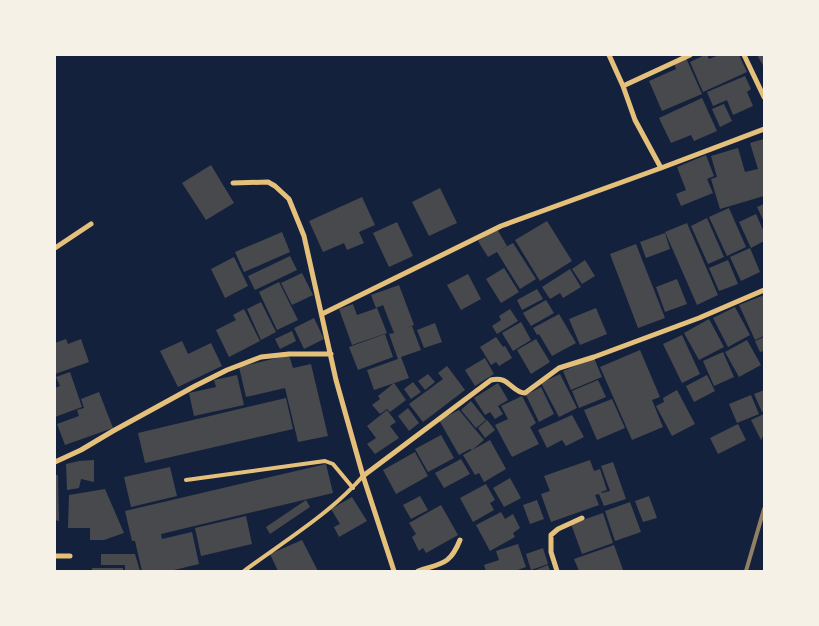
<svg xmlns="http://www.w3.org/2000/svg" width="819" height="626" font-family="Spectral,serif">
<rect width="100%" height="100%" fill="#14213d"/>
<path fill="#48494c" d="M705,55H707L709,59L719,55H739L747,72L703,92L690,62Z
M757,55H764V67Z
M686,58L702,94L662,111L649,81L676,69L674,63Z
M745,76L751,89L747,92L753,106L733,115L727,100L713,106L707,92Z
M702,98L717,131L694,141L691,135L671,143L659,118Z
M724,104L732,121L720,127L712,109Z
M764,139V196L720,209L711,179L717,177L711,156L738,148L745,172L758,169L750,143Z
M706,155L714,176L707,179L713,193L681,206L676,194L686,190L677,167Z
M211,165L234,203L206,220L182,183Z
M440,188L457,223L429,236L412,202Z
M362,197L375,225L359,232L364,243L347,250L344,243L323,252L309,221Z
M764,204V222L757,207Z
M729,208L746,247L727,256L709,217Z
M756,214L764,232V241L751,248L739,222Z
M707,218L724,257L708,264L691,226Z
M547,221L572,261L540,281L515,240Z
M397,222L413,256L389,267L373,233Z
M687,223L718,295L697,305L665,232Z
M497,229L507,246L502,249L513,243L536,279L520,289L497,252L488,257L478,241Z
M282,232L290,252L244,272L235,252Z
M665,233L670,249L646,258L640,242Z
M636,244L665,318L638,328L610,254Z
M750,248L760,272L741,281L730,257Z
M290,256L297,270L255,290L248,276Z
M234,257L248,286L225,298L211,269Z
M585,260L595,276L582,284L572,269Z
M728,260L738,284L719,291L709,268Z
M504,268L519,292L501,303L486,279Z
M570,269L581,287L563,298L560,293L550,299L542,287Z
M302,273L313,295L292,305L281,283Z
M468,274L481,299L461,310L447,285Z
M677,279L687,304L665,312L656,287Z
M279,282L298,320L277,330L259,292Z
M399,285L414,325L401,330L412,326L421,350L401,357L409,378L374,390L367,370L398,359L389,334L394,333L383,305L376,308L371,295Z
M537,289L543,299L522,310L517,300Z
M764,295V336L755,340L739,305Z
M546,300L554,313L531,326L523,313Z
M261,302L276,332L261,340L247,309Z
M353,304L357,315L377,308L387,333L352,345L339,309Z
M735,307L750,335L728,347L713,318Z
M596,308L607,334L580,345L569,319Z
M244,309L260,341L229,357L216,330L236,320L233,315Z
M510,309L518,321L497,334L492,326L501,320L499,316Z
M559,314L576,343L552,356L539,334L537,335L533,328Z
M314,318L324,339L304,349L294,328Z
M709,319L724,347L699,360L684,333Z
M521,322L531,340L513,351L502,333Z
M435,323L442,342L424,348L417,330Z
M292,331L296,341L280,349L275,339Z
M385,334L393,357L358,370L349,347Z
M682,335L700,374L682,383L663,344Z
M496,337L503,347L505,346L512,358L499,366L496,362L491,365L480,347Z
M764,337V351L760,352L755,341Z
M66,339L68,344L81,339L89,362L55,374V343Z
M536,339L550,362L531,374L517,350Z
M747,340L761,365L739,377L725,352Z
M182,341L188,354L211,343L222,366L178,387L160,351Z
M640,350L660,397L652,400L663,427L632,440L600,367Z
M723,352L734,377L714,386L703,361Z
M289,355L293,368L311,364L328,436L298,442L285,388L246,397L239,367Z
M485,358L494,374L475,386L465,370Z
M594,358L602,377L571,390L563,371Z
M447,366L465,390L423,422L409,404L443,379L438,373Z
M70,372L82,407L55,417V388L60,386L56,377Z
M428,374L435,382L425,390L418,381Z
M560,374L577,408L559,417L541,383Z
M237,375L244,405L194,416L189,393L216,387L214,380Z
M707,375L715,391L694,402L686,386Z
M598,380L606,397L579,408L572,391Z
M413,382L421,392L411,399L404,389Z
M394,383L406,400L390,412L387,409L380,414L372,405L380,399L378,396Z
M498,383L508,400L498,406L503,414L495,419L490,412L485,415L474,398Z
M541,387L554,414L539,422L526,395Z
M677,390L695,424L672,436L656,406L664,402L663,398Z
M764,390V411L762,412L754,394Z
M99,392L113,428L65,445L57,424L79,416L77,410L84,408L81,399Z
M751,395L759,414L737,423L729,404Z
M522,396L536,423L530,427L539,444L512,457L495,425L508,419L501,406Z
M286,398L293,429L145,463L138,433Z
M612,399L625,428L597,440L584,410Z
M471,401L486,420L476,428L461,410Z
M408,408L419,423L409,431L398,416Z
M387,410L396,422L390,426L399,438L375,454L367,444L376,438L367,426Z
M459,410L484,440L472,450L470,449L459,455L439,420Z
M764,414V434L761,440L751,420Z
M572,415L584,437L566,446L562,440L547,448L538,430Z
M487,420L495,430L485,438L478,428Z
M738,424L746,440L718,454L710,438Z
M441,435L454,458L428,472L415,449Z
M490,440L506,469L484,482L479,473L475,475L463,455Z
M415,452L428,476L396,494L383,470Z
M461,459L470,474L444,488L435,473Z
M94,460V482L81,479L79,488L67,490L66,464L79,461Z
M590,460L594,471L600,469L607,490L601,492L602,493L610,491L601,466L613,462L626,499L604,506L599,494L595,495L599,505L551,522L541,494L550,491L544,476Z
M326,464L333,493L161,534L162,539L192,532L199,564L170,571H142L135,541H132L125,511Z
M170,467L177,496L131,507L124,477Z
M55,475H58L59,521L55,520Z
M510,478L521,498L504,507L493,488Z
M486,484L495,500L490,503L494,510L473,522L460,498Z
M105,489L124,533L104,540H90V528H68L69,495Z
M420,496L428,510L411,519L403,505Z
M649,496L657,518L643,522L635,501Z
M352,497L367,521L339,537L334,527L340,524L331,509Z
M306,500L310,507L270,534L266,527Z
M537,500L544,519L530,524L523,505Z
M630,502L641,532L615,541L605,511Z
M441,505L458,535L426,553L423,548L419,551L412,537L416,534L409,523Z
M501,512L505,519L513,514L520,528L513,533L515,537L490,551L476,525Z
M603,513L613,543L582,554L571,524Z
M246,516L252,544L201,556L195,528Z
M302,540L318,571H278L270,554Z
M518,544L526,567L515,571H486L484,565L499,560L496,551Z
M614,545L623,570L579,571L574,559Z
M543,548L548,564L531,570L526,554Z
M101,554H135L140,571H125V565H101Z
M548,565L550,571H533Z
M92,568H123V571H92Z"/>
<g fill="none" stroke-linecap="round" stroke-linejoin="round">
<path stroke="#e5c07b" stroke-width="4" d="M186,480L325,461L333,464L353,488
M244,571C283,542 331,513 363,476"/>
<path stroke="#e5c07b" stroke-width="5" d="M609,55L623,86L635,120L661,168
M744,55L764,97
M623,86L690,55
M233,183L268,182L275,186L289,199L304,236L336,380L363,476L394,571
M55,248L91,224
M322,314L501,226L661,168L764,129
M55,462L81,450L113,431L195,386L227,370L261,357L289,354H331
M363,476L491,380C509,375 512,393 525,393L559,368L594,357L699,318L764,290
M55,556H70
M418,571C442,563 450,565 460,540
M557,571L551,552V535L558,529L582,518"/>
<path stroke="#918062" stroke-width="4" d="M746,571L764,509"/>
</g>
<rect width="819" height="626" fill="none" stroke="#f6f1e7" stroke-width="112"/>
</svg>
